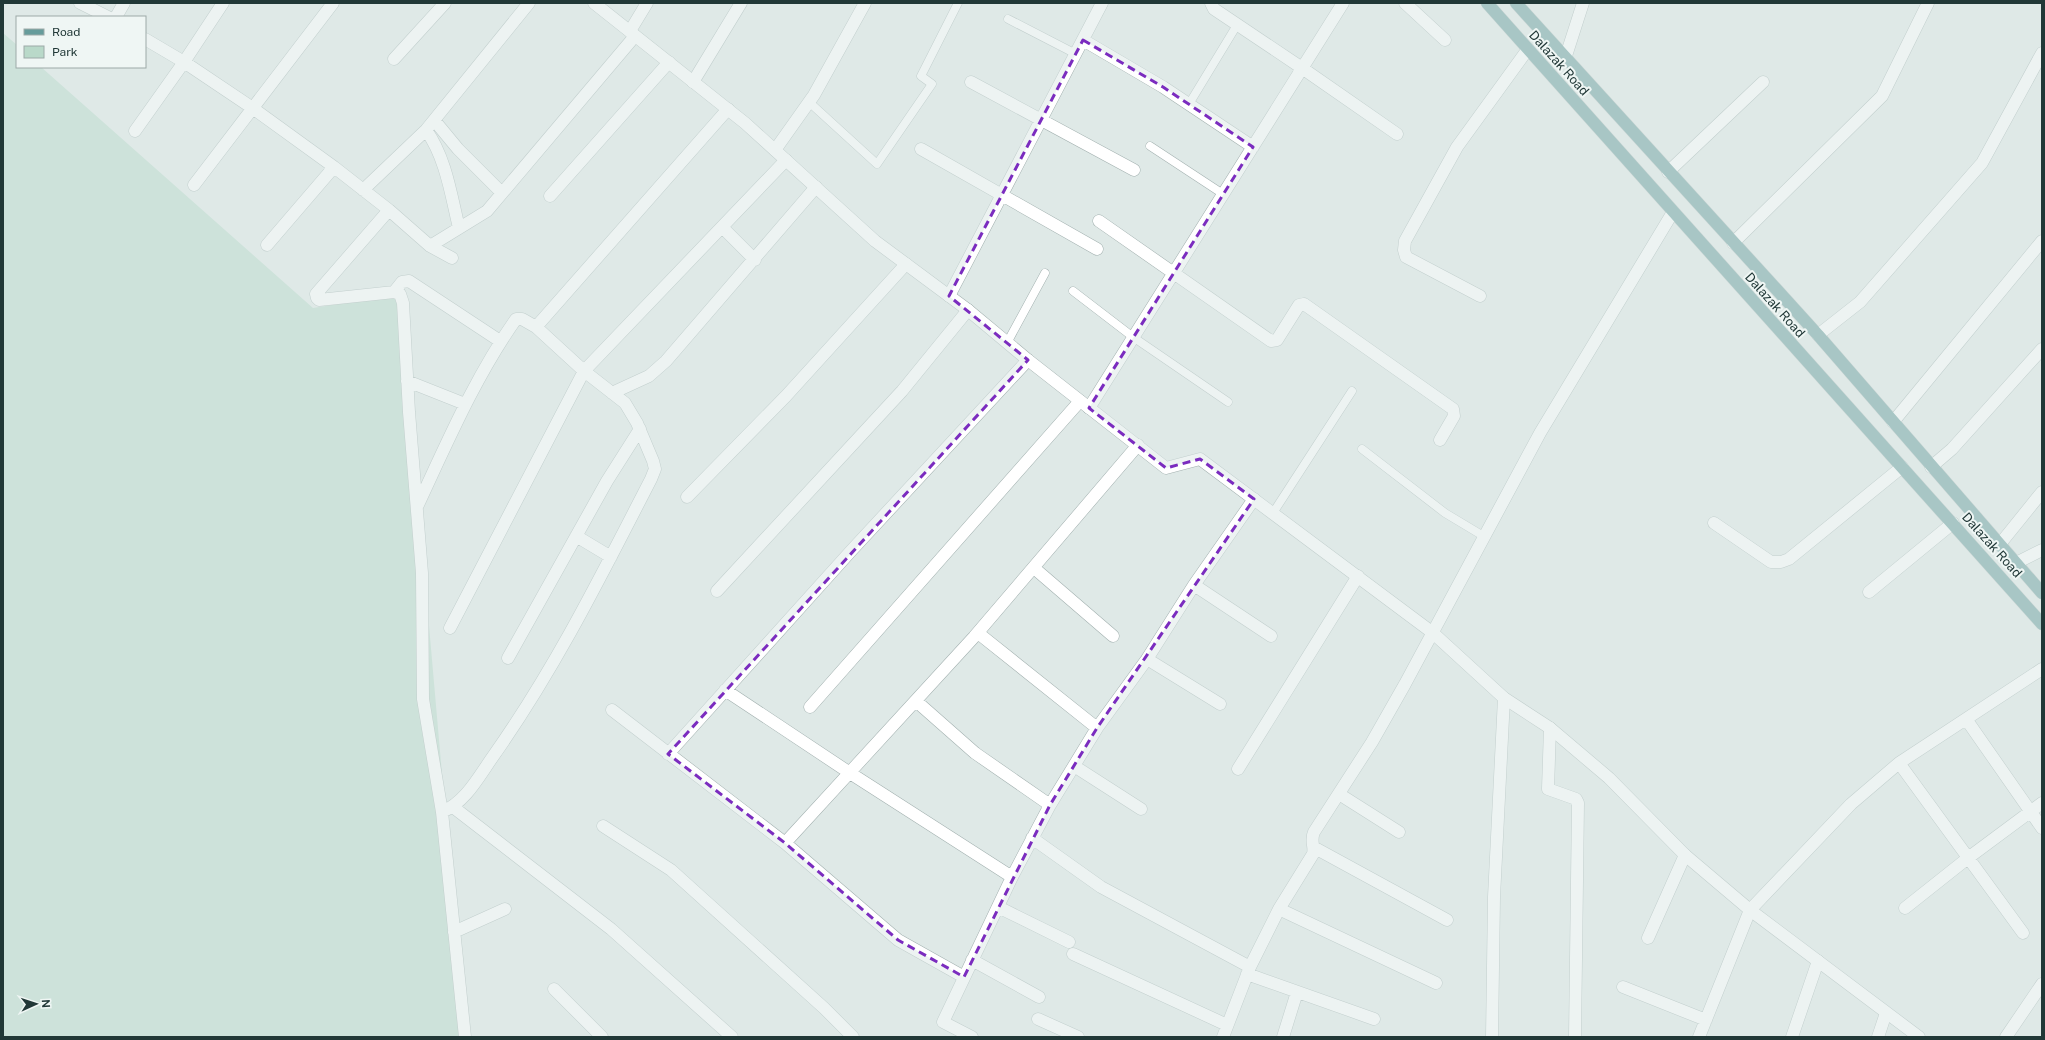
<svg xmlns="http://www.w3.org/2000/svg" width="2045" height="1040" font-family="'Public Sans',sans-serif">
<rect width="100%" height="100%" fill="#dfe9e7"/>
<path fill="#b9d9c9" d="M3,33L17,45V67H41L313,308L400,294L465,1037H3Z"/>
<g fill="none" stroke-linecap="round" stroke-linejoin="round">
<defs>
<path id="service" d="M1008,19L1076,54
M809,102L877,164L932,84L921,76L958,3
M1189,104L1237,25
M1150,146L1223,194
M1073,291L1133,337L1228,402
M1007,343L1045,273
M1362,449L1445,513L1485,537
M1273,513L1352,391"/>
<path id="minor" d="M80,3L108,17
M1211,3L1214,9L1302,68L1397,134
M1405,3L1445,40
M116,17L124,3
M630,31L647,3
M145,39L184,62L254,109L334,167L389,210L430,246L452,258
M1083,40L1163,87L1253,147
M394,59L445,3
M1565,59L1583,3
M693,82L741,3
M971,82L1134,170
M434,120L458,149L502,193
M426,130C446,158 451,195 459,228
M135,131L184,62L223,3
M921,149L1097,249
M775,150L814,95L865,3
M1668,172L1763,82
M194,185L333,3
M363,190L426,130L529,3
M550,196L669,62
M389,210L316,294L317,298L319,300L394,292L400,294L403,303L409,412L422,573L423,699L442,812L465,1037
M1099,221L1271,341L1277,340L1299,305L1304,304L1453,409L1454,416L1440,440
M722,227L755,260
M1733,243L1882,96L1928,3
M267,245L334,167
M430,246L487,211L635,36
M394,292L402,282L409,281L500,341
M949,296L1102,3
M1480,296L1406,257L1404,250L1405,241L1457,147L1528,49
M536,327L728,109
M1818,335L1860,302L1982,163L2042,53
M407,381L465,404
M612,393L649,376L666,361L816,187
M1089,408L1343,3
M1893,422L2042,241
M1931,467L1952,449L2042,349
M687,497L786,396L906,264
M417,507C447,443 475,377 516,319H522L536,327L584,371L625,403L637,423L653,461L655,469L651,479C602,574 556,667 494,755C479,776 466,802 442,812
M1714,523L1771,562H1781L1789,559L1902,467
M576,536L611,557
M2000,544L2042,492
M2016,563L2042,550
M1034,568L1113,636
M1194,585L1271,636
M717,591L902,391L968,310
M1869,592L1953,523
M450,628L584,371L786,160
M978,633L1097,728
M508,658L607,481L640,429
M1147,659L1220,704
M725,690L850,773L1012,877
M916,701L975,753L1050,805
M810,707L1080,401
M612,710L785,843L898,940L964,977
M1966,719L2042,828
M1550,728L1548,789L1576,799L1578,803L1575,1037
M668,754L850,552L1028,360
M1899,763L2023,933
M1074,766L1141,809
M1238,769L1358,576
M1339,794L1399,832
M453,807L611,929L732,1037
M603,826L671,870L824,1008L853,1037
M1032,838L1101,887L1250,967
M785,843L974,637L1138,445
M1315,848L1447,920
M998,907L1069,942
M1905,908L1968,858L2042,803
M1279,909L1436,983
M454,932L505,909
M1648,938L1685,855
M1073,954L1227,1025
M972,960L1039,997
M1247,974L1374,1019
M1623,987L1706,1020
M554,989L602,1037
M1038,1019L1078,1037
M972,1037L943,1022L1012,877L1050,805L1097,728L1147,659L1194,585L1254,499
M1223,1037L1250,967L1279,909L1313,854C1315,846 1310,841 1314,832L1372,742L1405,684L1540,433L1673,212
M1283,1037L1297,992
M1492,1037L1494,897L1504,698
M1699,1037L1750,910L1851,804L1899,763L2042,669
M1792,1037L1818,961
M1878,1037L1886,1013
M2006,1037L2042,984"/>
<path id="tertiary" d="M594,3L745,123L875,241L968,310L1028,360L1166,468L1200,459L1433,633L1504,698L1550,728L1609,778L1685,855L1750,910L1919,1037"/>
<path id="primary" d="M1487,3L2042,624
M1516,3L1818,335L2042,593"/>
</defs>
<use href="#service" stroke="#a2b0af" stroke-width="9"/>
<use href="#minor" stroke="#a2b0af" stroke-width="13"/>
<use href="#tertiary" stroke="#a2b0af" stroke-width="13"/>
<use href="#primary" stroke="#bcc3c3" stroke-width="13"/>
<use href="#service" stroke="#fff" stroke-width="8"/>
<use href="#minor" stroke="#fff" stroke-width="12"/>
<use href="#tertiary" stroke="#fff" stroke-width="12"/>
<use href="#primary" stroke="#669c9b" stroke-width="12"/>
</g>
<path d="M0 0H2045V1040H0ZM1083,40L1163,87L1253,147L1089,408L1166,468L1200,459L1254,499L1097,728L1050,805L964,977L898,940L785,843L668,754L1028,360L949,296Z" fill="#dfe9e7" fill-opacity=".55" fill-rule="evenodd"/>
<path fill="none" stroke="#7b2cbf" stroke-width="3" stroke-dasharray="8 5" stroke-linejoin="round" d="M1083,40L1163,87L1253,147L1089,408L1166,468L1200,459L1254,499L1097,728L1050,805L964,977L898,940L785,843L668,754L1028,360L949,296Z"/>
<g text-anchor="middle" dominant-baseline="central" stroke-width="4" stroke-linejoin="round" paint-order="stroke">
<g font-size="13" fill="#213837" stroke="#eff6f4">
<text transform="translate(1559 63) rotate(48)">Dalazak Road</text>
<text transform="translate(1775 305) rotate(48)">Dalazak Road</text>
<text transform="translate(1992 545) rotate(48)">Dalazak Road</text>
</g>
</g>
<rect width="2045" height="1040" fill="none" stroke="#213837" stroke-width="8"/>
<rect x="16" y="16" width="130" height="52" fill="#eff6f4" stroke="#9daaa8"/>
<rect x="24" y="29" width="20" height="6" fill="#669c9b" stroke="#9daaa8"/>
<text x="52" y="36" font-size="12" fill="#213837">Road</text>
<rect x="24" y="46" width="20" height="12" fill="#b9d9c9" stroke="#9daaa8"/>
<text x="52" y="56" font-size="12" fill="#213837">Park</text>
<g transform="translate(36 1004) rotate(87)" stroke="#eff6f4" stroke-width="3" paint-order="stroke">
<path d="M0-3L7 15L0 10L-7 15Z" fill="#213837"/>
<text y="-6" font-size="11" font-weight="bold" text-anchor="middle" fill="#213837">N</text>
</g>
</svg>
